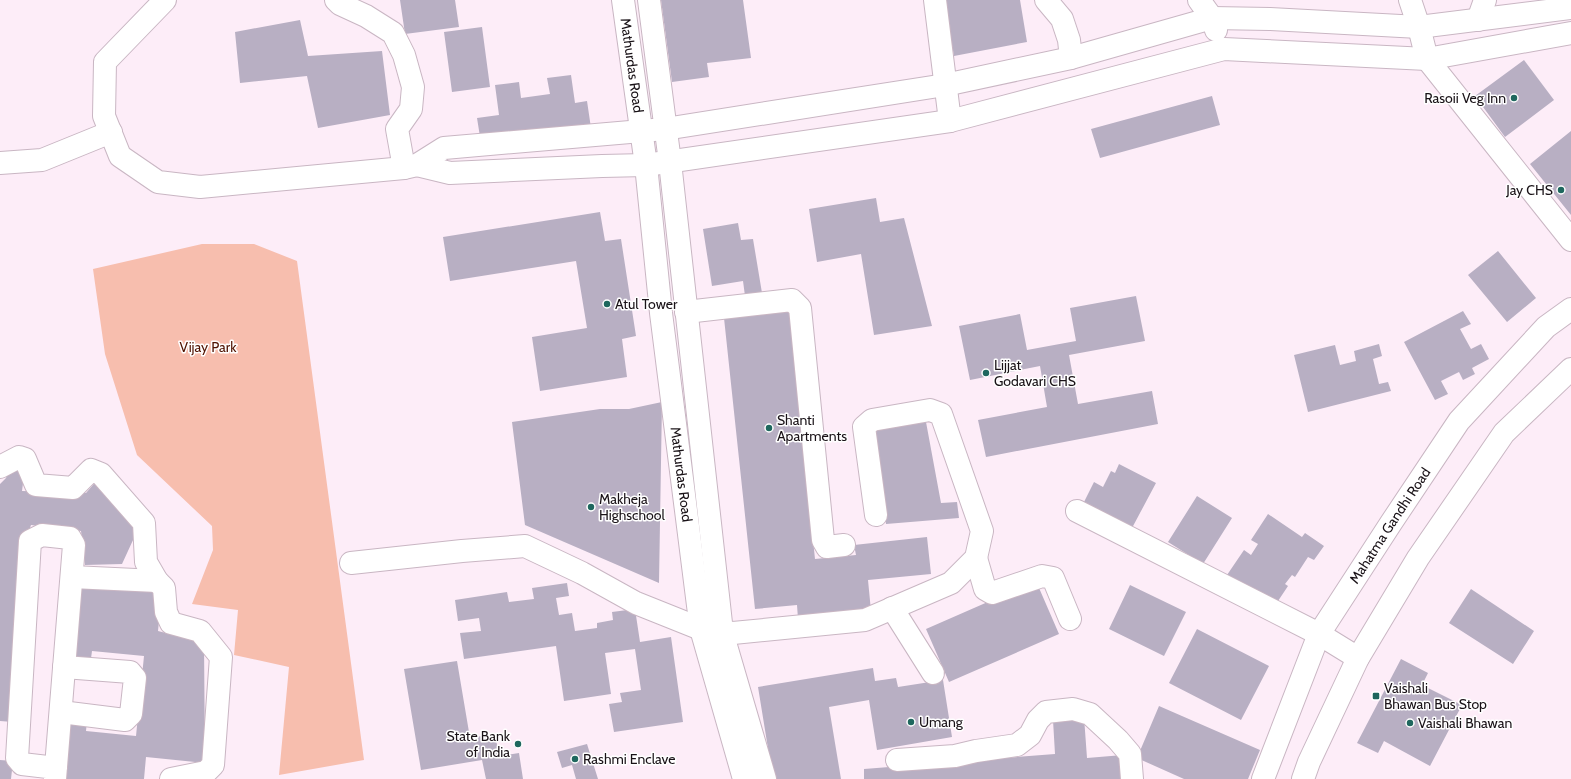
<svg xmlns="http://www.w3.org/2000/svg" width="1571" height="779" font-family="Cabin,sans-serif">
<rect width="100%" height="100%" fill="#fdedf8"/>
<path fill="#f7beae" d="M202,244H254L297,261L364,760L279,775L289,667L234,655L238,610L192,604L213,550L212,526L137,455L105,354L93,269Z"/>
<path fill="#b8afc3" d="M400,0H455L459,27L405,34Z
M661,0H743L751,58L707,63L709,77L672,82Z
M944,0H1020L1027,42L954,56Z
M300,20L308,56L382,51L390,115L318,128L307,76L240,83L235,32Z
M482,27L490,87L452,92L444,32Z
M1524,60L1554,100L1505,137L1475,96Z
M571,75L575,103L587,101L591,128L481,143L477,118L499,115L495,85L519,82L521,98L550,94L547,78Z
M1212,96L1220,125L1100,158L1091,129Z
M1571,131V215L1530,164Z
M876,198L880,222L904,218L932,326L874,335L861,254L817,262L809,209Z
M600,212L605,241L621,239L636,336L622,339L627,377L540,391L532,337L587,328L576,261L450,281L443,237Z
M738,223L741,240L753,239L762,293L745,296L743,281L712,286L703,229Z
M1498,251L1536,298L1507,322L1468,275Z
M1136,296L1145,341L1069,355L1078,404L1152,391L1158,424L986,457L978,420L1047,407L1040,366L970,380L959,326L1020,314L1027,350L1076,341L1070,308Z
M789,311L815,559L856,555L854,545L927,537L931,574L868,580L871,611L798,619L797,605L755,609L724,318Z
M1463,311L1471,324L1460,329L1471,349L1481,344L1489,359L1472,368L1475,374L1463,380L1459,372L1441,381L1448,394L1435,400L1404,342Z
M1379,344L1382,356L1373,359L1379,384L1388,382L1391,391L1308,412L1294,355L1335,345L1340,365L1356,361L1354,351Z
M662,402L659,583L525,525L512,422L600,409H629Z
M926,422L941,503L957,502L959,518L886,524L876,430Z
M1119,464L1156,483L1132,528L1084,502L1094,482L1103,487L1111,471L1115,473Z
M10,468H25L22,491L86,493L99,478L139,527L122,564L85,565L81,531L31,525L24,546L13,722L0,721V484L6,478Z
M1197,496L1232,518L1203,564L1168,542Z
M1268,514L1302,537L1305,533L1324,546L1314,560L1308,557L1295,577L1292,575L1285,584L1288,586L1274,607L1227,575L1244,550L1251,555L1258,544L1251,540Z
M1036,581L1059,634L949,682L926,629Z
M567,583L569,596L556,598L559,615L572,613L575,631L597,628V623L613,620L612,612L635,609L640,642L671,637L683,722L614,732L609,704L622,702L620,693L641,690L635,649L605,653L611,694L564,701L556,646L464,659L460,633L481,631L479,618L458,621L455,600L507,592L509,602L534,599L532,588Z
M76,585L162,591L158,631L204,643L205,763L146,757L144,779H61L65,720L87,721L86,731L136,736L144,656L92,651L90,666L69,665Z
M1130,585L1186,612L1164,656L1109,629Z
M1471,589L1534,631L1513,664L1449,623Z
M1197,629L1269,666L1241,720L1169,683Z
M1401,659L1428,673L1422,685L1462,705L1430,766L1384,741L1378,753L1357,743Z
M457,661L470,738L495,734L499,756L519,753L523,779H486L482,760L421,770L404,669Z
M873,668L875,681L896,678L898,687L943,680L952,737L877,750L869,700L829,707L841,779H773L758,687Z
M1159,706L1260,750L1248,779H1184L1137,758Z
M1084,717L1087,758L1123,755L1125,779H864V769L1055,754L1053,720Z
M587,744L598,779H576L572,765L562,768L557,752Z
M0,760L13,761L11,779H0Z"/>
<g fill="none" stroke-linecap="round" stroke-linejoin="round">
<defs>
<g id="minor">
<path d="M165,0L105,62L104,116L120,156L158,182L200,187L404,168L417,165L444,148L665,129L945,85L1071,58L1212,18L1270,19L1419,27L1571,8"/>
<path d="M336,0L340,4L366,16L393,33L404,55L413,87L411,109L397,129L404,168"/>
<path id="s1" d="M623,0L646,165L661,313L701,629L744,779"/>
<path d="M649,0L670,162L722,632L765,779"/>
<path d="M935,0L950,121"/>
<path d="M1046,0L1062,19L1069,40L1071,58"/>
<path d="M1199,0L1212,18L1216,30"/>
<path d="M1410,0L1419,27L1427,59L1571,240"/>
<path d="M1478,20L1485,0"/>
<path d="M0,163L42,160L111,132"/>
<path d="M417,165L450,173L602,166L646,165L950,121L1224,49L1427,59L1571,33"/>
<path d="M686,312L792,300L800,308L823,540L827,547L844,545"/>
<path d="M0,467L19,457L25,459L36,485L73,488L91,470L101,474L144,523L146,562L157,581L164,588L166,612L171,623L200,631L221,657L213,765L206,772L171,779"/>
<path d="M1077,511L1319,634L1358,658"/>
<path d="M976,558L985,589L992,593L1042,576L1053,578L1070,619"/>
<path d="M351,563L462,551L525,546L582,573L636,603L701,629"/>
<path d="M72,577L157,581"/>
<path d="M892,608L933,673"/>
<path d="M722,632L733,633L865,620L951,583L976,558L982,531L941,414L930,410L872,420L864,427L876,515"/>
<path d="M61,712L125,720L131,714L135,678L130,672L64,667"/>
<path d="M897,760L955,756L976,751L1017,745L1030,735L1038,720L1046,712L1073,709L1090,714L1118,740L1130,754L1132,779"/>
<path d="M55,779C62,701 68,623 74,545L70,538L42,535L30,541L17,758L22,764L56,768"/>
</g>
<g id="major">
<path id="s2" d="M1263,779L1319,634L1391,523L1459,421L1546,327L1571,309"/>
<path d="M1303,779L1309,762L1358,658L1418,558L1504,433L1571,369"/>
</g>
</defs>
<use href="#minor" stroke="#c9b6c3" stroke-width="24"/>
<use href="#major" stroke="#c9b6c3" stroke-width="24"/>
<use href="#minor" stroke="#fff" stroke-width="22"/>
<use href="#major" stroke="#fff" stroke-width="22"/>
</g>
<g fill="#1e675e" stroke="#fff" stroke-width="1.5">
<circle cx="1514" cy="98" r="4"/>
<circle cx="1561" cy="190" r="4"/>
<circle cx="607" cy="304" r="4"/>
<circle cx="986" cy="373" r="4"/>
<circle cx="769" cy="428" r="4"/>
<circle cx="591" cy="507" r="4"/>
<rect x="1372" y="692" width="8" height="8" rx="2"/>
<circle cx="911" cy="722" r="4"/>
<circle cx="1410" cy="723" r="4"/>
<circle cx="518" cy="744" r="4"/>
<circle cx="575" cy="759" r="4"/>
</g>
<g text-anchor="middle" dominant-baseline="central" stroke-width="3" stroke-linejoin="round" paint-order="stroke">
<g font-size="14" fill="#191217" stroke="#fff">
<text stroke="none"><textPath href="#s1" startOffset="66">Mathurdas Road</textPath></text>
<text stroke="none"><textPath href="#s1" startOffset="478">Mathurdas Road</textPath></text>
<text stroke="none"><textPath href="#s2" startOffset="285">Mahatma Gandhi Road</textPath></text>
</g>
<g font-size="14" fill="#191217" stroke="#fff" text-anchor="start">
<text x="1506" y="98" text-anchor="end">Rasoii Veg Inn</text>
<text x="1553" y="190" text-anchor="end">Jay CHS</text>
<text x="615" y="304">Atul Tower</text>
<text x="994" y="365">Lijjat<tspan x="994" dy="16">Godavari CHS</tspan></text>
<text x="777" y="420">Shanti<tspan x="777" dy="16">Apartments</tspan></text>
<text x="599" y="499">Makheja<tspan x="599" dy="16">Highschool</tspan></text>
<text x="1384" y="688">Vaishali<tspan x="1384" dy="16">Bhawan Bus Stop</tspan></text>
<text x="919" y="722">Umang</text>
<text x="1418" y="723">Vaishali Bhawan</text>
<text x="510" y="736" text-anchor="end">State Bank<tspan x="510" dy="16">of India</tspan></text>
<text x="583" y="759">Rashmi Enclave</text>
</g>
<g font-size="14" fill="#501302" stroke="#fff">
<text x="208" y="347">Vijay Park</text>
</g>
</g>
</svg>
